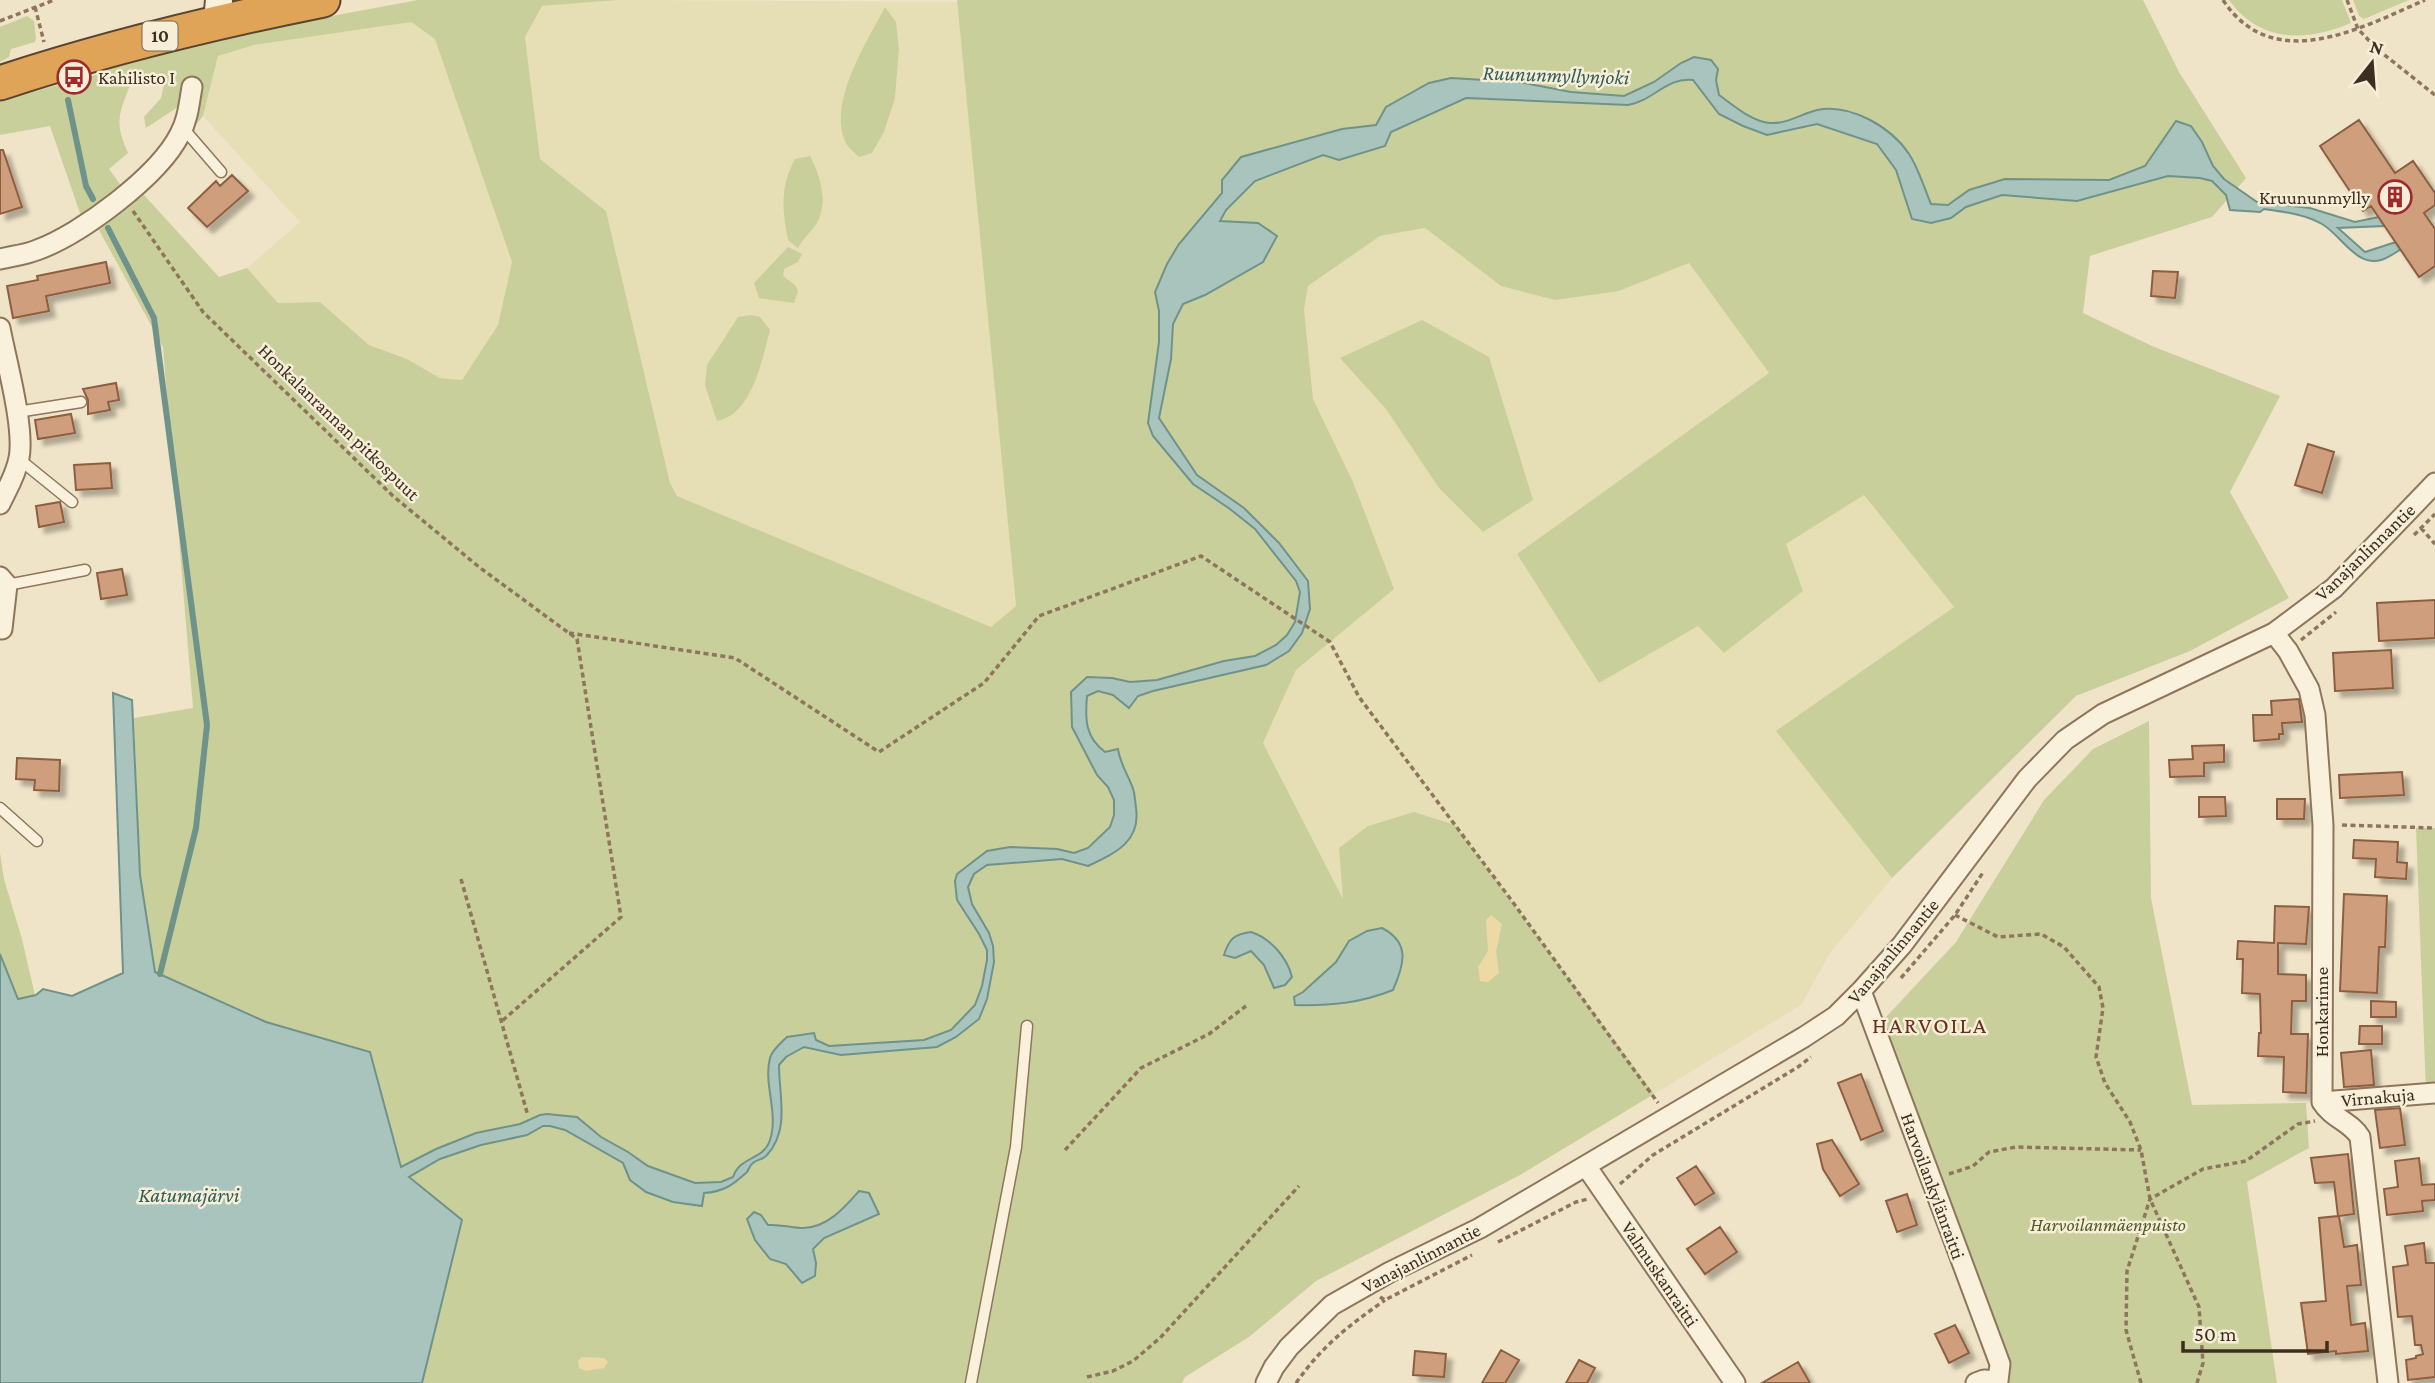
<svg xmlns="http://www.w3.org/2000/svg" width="2435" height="1383" font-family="'Crimson Pro',serif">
<defs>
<filter id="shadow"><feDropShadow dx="6" dy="6" stdDeviation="2" flood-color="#0004"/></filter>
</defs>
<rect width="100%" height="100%" fill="#f0e4c8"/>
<path fill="#e6deb5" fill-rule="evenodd" d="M618,0L958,2L1016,606L991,627L677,496L670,483L606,211L540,159L525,37L542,6ZM885,8L896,22L899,49L895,98L884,132L873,152L859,157L843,96L855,64ZM782,190L818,221L805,235Z
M411,22L435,38L512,263L498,325L462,380L440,378L407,359L369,345L320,302L278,303L247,268L300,222L203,116L218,56L254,45Z
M1425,228L1501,286L1619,291L1689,263L1769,373L1517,554L1599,683L1698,625L1724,653L1786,544L1864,495L1954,607L1777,731L1892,878L1830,953L1801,1005L1520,1175L1344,901L1263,743L1296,670L1393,589L1353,482L1313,399L1304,309L1308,286L1380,236Z"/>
<path fill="#c9cf9b" d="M418,0H618L542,6L525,37L540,159L606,211L670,483L677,496L991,627L1016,606L957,0H2143L2179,72L2246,178L2212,217L2090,256L2083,313L2152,346L2280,396L2230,492L2289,598L2190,651L2076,696L1892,878L1776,731L1954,607L1864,495L1786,544L1803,591L1724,653L1698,626L1599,683L1517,554L1769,373L1689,263L1619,291L1555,300L1501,286L1425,228L1380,236L1308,286L1304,309L1313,399L1353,482L1394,589L1296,670L1263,743L1343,899L1339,848L1368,826L1414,812L1455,825L1654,1094L1520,1175L1316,1281L1249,1337L1185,1377L1182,1383H422L462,1220L403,1173L370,1052L266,1022L155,972L140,875L134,718L193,708L163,347L99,230L144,195L219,277L247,268L278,303L320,302L369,345L407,359L440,378L462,380L498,325L512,262L435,39L411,22L254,45L218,56L203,116L195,126L197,85L184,103L146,128L144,117L161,98L165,79L131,83C119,114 114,122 128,153L109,169L124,190L81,216L50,126L0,135V101L12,97L93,76L116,65L267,28Z
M2229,0H2342L2351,23C2306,42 2260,43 2229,0Z
M2353,0H2409L2364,19L2359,16Z
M885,7L896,22L899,49L895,98L884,132L872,153L859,157C855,153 850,149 847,145C825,105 867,42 885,7Z
M27,16L34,21L36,38L35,42L11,49L9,57L0,62V27Z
M810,156C820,175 828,200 818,221C814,229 804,237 798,248L788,240C782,210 780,186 795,159Z
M788,247L802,254L798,262L784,269L783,276L795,285L798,291L794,303L759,298L754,283Z
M751,315L760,317L770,330C762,360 752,415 717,421L705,385L707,365L738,317Z
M1422,320L1489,357L1533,500L1483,532L1439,488L1386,409L1340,358Z
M2149,721L2151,898L2192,1105L2306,1103L2309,1148L2247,1182L2277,1383H2006L1879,1022L1887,1016L1956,942L2044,800L2093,749Z
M2416,828H2435V1092L2426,1093Z
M0,853L4,879L22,939L35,995L18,999L0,954Z"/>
<path fill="#ecd9a5" d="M1491,915L1502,924L1496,952L1499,973L1488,982L1480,981L1478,967L1488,951L1486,920Z
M582,1357L604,1358L608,1362L604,1368L586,1371L579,1368L578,1361Z"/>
<path fill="#a9c4bc" stroke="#6f938a" stroke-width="2" d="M1694,57L1711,60L1718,69L1716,80L1719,95C1733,105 1752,122 1770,123C1787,124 1801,114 1817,110C1850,103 1891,127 1909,154C1919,169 1924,188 1931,204L1948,205L1969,190L2005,179L2109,180L2145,166L2176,121L2191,126L2202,142L2213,166L2224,179L2257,202L2310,208L2355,222L2379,217L2384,226L2338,228L2365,252L2396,242L2401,249C2395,253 2388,258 2381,260C2356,267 2341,235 2322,224C2305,214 2284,212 2264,209L2260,212L2230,210L2226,195L2212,181L2200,178L2168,176L2077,201L2002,195L1966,207L1951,218L1931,223L1912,219L1896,170L1877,144L1817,124L1767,135L1743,126L1719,114L1693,80C1666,77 1655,100 1628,105L1466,98L1391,132L1385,146L1339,160L1323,155L1255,181L1226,210L1220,221L1258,223L1277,236L1263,262L1205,295L1183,304L1173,324L1171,359L1159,418L1197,475L1244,508L1279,543L1308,581L1310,609L1302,633L1289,651L1266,665L1153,691L1138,696L1129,708L1113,695L1098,691L1087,696C1085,719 1085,737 1105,752L1118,749C1120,763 1127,773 1132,786C1135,792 1135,801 1136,808C1141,842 1115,853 1088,866L1062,859L987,865L974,874L968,887L972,904L989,933L993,946L994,962L987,999L979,1019L956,1037L937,1047L841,1055L804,1047L786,1057L779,1065C779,1096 790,1130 767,1155C763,1160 757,1159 753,1163C750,1165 749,1169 747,1172C733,1185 723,1192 704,1193L702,1206L673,1202L646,1192L630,1180L623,1163L565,1130L550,1126H543L527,1135L481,1145L440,1159L409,1177L462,1220L422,1383H0V954L18,999L36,995L43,989L72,996L123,973L113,693L132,700L140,875L155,972L266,1022L370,1052L401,1167L436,1149L476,1133L520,1124L540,1115L547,1114L577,1117L601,1137L628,1152L648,1166L695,1183L721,1182L733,1177C741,1155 763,1161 770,1140C779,1113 763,1084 770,1058C772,1050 781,1043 787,1037L814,1033L816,1040L829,1046L924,1040L951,1030L975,1005L982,986L987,960V950L979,934L957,900L955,881L957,874L987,851L1010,847L1057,849L1074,853L1088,848L1110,827L1114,815V800L1108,787L1097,775L1072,727L1071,692L1087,677L1112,678L1130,682L1157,680L1224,661L1255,656L1276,645L1287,635L1295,622L1300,592L1296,581L1255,529L1230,509L1193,484L1153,436L1148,423L1159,342V311L1155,292L1167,264L1179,244L1222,193V180L1241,157L1342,129L1376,125L1386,107L1429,83L1451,78L1519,82L1571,92L1624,96L1654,82L1681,63Z
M1382,928C1411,943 1404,965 1393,990C1361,1003 1330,1006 1295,1005L1294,997L1303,992L1336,962L1349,941L1367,931Z
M1251,932C1270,938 1287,957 1292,977L1285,985L1274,988L1264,965L1251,951L1235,958L1224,955C1229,939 1234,934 1251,932Z
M859,1191L869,1193L879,1214L824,1238L813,1249L816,1263L815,1276L802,1283L786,1264L770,1259L755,1240L747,1219L754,1212L761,1215L768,1225C781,1224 792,1228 803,1228C827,1228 844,1208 859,1191Z"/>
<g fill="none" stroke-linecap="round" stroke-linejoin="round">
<path stroke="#6f938a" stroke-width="6" d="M68,100L86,186L93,199
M108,228L154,318L207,725L196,828L160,974"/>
</g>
<path fill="#cf9f7d" stroke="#8d5f41" stroke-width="2" filter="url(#shadow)" d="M2359,120L2395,173L2413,161L2435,193V205L2424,213L2435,229V266L2419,277L2371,206L2363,211L2320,146Z
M0,150H3L22,207L0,214Z
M232,175L248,191L207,227L188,208L216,181L220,186Z
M106,262L110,283L46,296L49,311L13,318L7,286L38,280L37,276Z
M2153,271L2178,272L2175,298L2151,296Z
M116,383L119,400L108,402L110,410L88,414V400L83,389Z
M71,414L75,433L38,439L35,420Z
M2308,444L2334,452L2322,493L2295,485Z
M110,463L112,488L76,490L74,465Z
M60,502L64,522L39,527L36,506Z
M122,569L127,595L101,599L97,573Z
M2435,600V638L2379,641L2377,603Z
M2391,650L2393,688L2335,691L2333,653Z
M2299,699L2302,722L2282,723L2283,734H2279V739L2254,741L2253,715H2272L2271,701Z
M2224,745V762L2204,763V776L2170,777L2169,760L2193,759L2192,746Z
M17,758L60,760L59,791L34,790L35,780L16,779Z
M2402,772L2404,795L2340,798L2339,775Z
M2199,797H2225L2226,816L2199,817Z
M2277,799H2305L2304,819H2277Z
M2354,840L2398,842L2397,862L2407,863L2406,879L2375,877L2376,859L2353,858Z
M2344,894L2387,896L2385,947H2379L2377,993L2340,991Z
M2275,906L2309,907L2306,944L2278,943V974L2306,975V1001H2292L2291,1034H2308L2306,1093L2283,1092L2284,1057L2258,1056L2259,1033H2261L2260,994L2242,993L2243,959H2237L2238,941L2274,943Z
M2371,1001L2396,1002V1017H2371Z
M2360,1026H2382V1044H2359Z
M2371,1050L2374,1085L2344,1087L2341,1053Z
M1861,1074L1883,1131L1861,1140L1838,1083Z
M2400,1108L2405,1145L2380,1148L2375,1110Z
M1832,1140L1859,1184L1840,1196L1823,1169L1817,1144Z
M2348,1154L2354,1214L2339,1216L2344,1247L2357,1245L2361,1285L2347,1286L2351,1325L2365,1323L2368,1351L2336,1354V1351L2308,1354L2301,1303L2326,1301L2319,1218L2338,1216L2334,1182L2315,1183L2311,1158Z
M2419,1158L2422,1185L2435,1184V1200L2422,1201L2423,1211L2387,1215L2384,1189L2398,1187L2395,1161Z
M1696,1166L1714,1193L1695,1205L1677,1178Z
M1907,1194L1917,1225L1897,1232L1886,1201Z
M1720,1227L1737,1252L1705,1274L1687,1249Z
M2424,1243L2426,1263H2435V1377L2408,1380L2406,1360L2416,1358V1356L2423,1354L2421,1345H2415L2412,1316L2398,1317L2393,1267L2408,1265L2405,1246Z
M1955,1325L1969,1353L1949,1363L1935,1334Z
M1501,1350L1519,1360L1505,1383H1482Z
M1415,1351L1446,1354L1444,1377L1413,1375Z
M1579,1360L1595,1368L1587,1383H1566Z
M1798,1362L1810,1383H1762Z"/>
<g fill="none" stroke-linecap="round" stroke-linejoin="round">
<defs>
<path id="lane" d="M183,128L221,172
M17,412L81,402
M19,459L72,502
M7,585L85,570
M0,808L37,841
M971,1383L1016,1147L1027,1026"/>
<path id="street" d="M0,259C12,256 25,255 37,250C81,234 159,176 180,134C188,119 189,104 192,87
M0,328C6,360 25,428 19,458C16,475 7,489 0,504
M0,577L7,585L2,629
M2274,633L2288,651L2309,689L2315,715L2323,825L2322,1102C2332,1118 2351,1122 2360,1137L2388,1383
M1861,991L2000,1364L1998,1381L1984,1380L1976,1383
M2322,1102L2435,1093
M1586,1166L1735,1383
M1266,1383L1274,1367L1289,1347L1332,1305L1390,1272L1480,1228L1804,1037L1836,1016L1861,991L1902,945L2027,779L2065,740L2103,714L2274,633L2334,588L2435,483"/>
<path id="secondary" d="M217,21L219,0"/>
<path id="highway" d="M0,83C106,48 214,22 323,0"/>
</defs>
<use href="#lane" stroke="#8d765c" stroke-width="13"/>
<use href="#street" stroke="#8d765c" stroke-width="23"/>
<use href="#secondary" stroke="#6f573f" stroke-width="30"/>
<use href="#highway" stroke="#5b4430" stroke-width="37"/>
<path stroke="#8d765c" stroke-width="3.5" stroke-dasharray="5 3.5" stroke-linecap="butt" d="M2223,0C2273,76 2361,28 2425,0
M2347,0L2358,29L2377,49L2435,95
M35,7L44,42
M0,21L54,0
M133,211L203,312L393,496L479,567L577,639L621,917L502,1021
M2421,528L2435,544
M2414,535L2435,514
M569,633L735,658L879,752L984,683L1039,616L1201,556L1330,642L1359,697L1512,901L1658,1103
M2301,640L2336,612
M2342,825L2435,828
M461,879L528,1116
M1955,915L1998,937L2041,934L2064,947L2099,987L2103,1008L2096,1057L2105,1083L2130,1122L2141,1150L2150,1199L2199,1307L2203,1363L2197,1383
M1901,978L1955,915L1984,871
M1065,1150L1141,1068L1209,1034L1246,1006
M1949,1174L1973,1166L1989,1152L2016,1147L2141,1150
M1620,1184L1653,1155L1798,1067L1811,1057
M1498,1242L1576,1202L1588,1199
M1380,1297L1385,1300L1472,1255
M1087,1377L1113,1371L1133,1361L1160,1338L1299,1186
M1296,1383C1323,1345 1347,1327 1385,1300
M2141,1383L2126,1330L2127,1271L2150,1199L2203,1169L2246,1161L2298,1124L2315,1121"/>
<use href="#lane" stroke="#faf1dc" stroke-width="10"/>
<use href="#street" stroke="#faf1dc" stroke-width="19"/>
<use href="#secondary" stroke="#faf1dc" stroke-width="26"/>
<use href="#highway" stroke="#e0a458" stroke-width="33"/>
</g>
<defs>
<symbol id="bus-ring" viewBox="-11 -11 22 22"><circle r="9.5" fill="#f7eed8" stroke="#9e2a2b" stroke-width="1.5"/><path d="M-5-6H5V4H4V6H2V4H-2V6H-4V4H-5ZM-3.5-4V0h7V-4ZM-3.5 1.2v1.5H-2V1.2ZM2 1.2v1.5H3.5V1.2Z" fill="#9e2a2b"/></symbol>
<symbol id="building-ring" viewBox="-11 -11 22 22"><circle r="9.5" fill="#f7eed8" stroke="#9e2a2b" stroke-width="1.5"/><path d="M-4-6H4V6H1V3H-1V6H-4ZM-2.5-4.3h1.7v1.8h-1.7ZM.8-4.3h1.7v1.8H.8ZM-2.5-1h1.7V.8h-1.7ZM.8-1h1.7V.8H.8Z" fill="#9e2a2b"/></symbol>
</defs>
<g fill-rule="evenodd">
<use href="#bus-ring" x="55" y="58" width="38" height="38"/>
<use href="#building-ring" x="2376" y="178" width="38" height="38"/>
</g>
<g text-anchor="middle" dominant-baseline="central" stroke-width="5" stroke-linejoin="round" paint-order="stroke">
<rect fill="#f7eed8" stroke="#756857" stroke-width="2" x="142.5" y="21.5" width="35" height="29" rx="5"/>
<g font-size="18" font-weight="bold" fill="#3d2e20">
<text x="160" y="36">10</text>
</g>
<g font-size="19" fill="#3d2e20" stroke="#f7eed8" text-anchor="start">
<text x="98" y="77">Kahilisto I</text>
<text x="2370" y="197" text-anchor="end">Kruununmylly</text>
</g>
<g font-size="19" fill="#3d2e20" stroke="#f7eed8">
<text transform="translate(339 422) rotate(44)">Honkalanrannan pitkospuut</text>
<text transform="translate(2365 552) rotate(-44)">Vanajanlinnantie</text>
<text transform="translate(1893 951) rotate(-50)">Vanajanlinnantie</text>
<text transform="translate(2321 1012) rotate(-90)">Honkarinne</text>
<text transform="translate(2378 1097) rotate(-5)">Virnakuja</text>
<text transform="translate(1933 1186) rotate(70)">Harvoilankylänraitti</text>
<text transform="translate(1421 1258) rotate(-27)">Vanajanlinnantie</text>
<text transform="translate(1660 1274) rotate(56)">Valmuskanraitti</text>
</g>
<g font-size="19" font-style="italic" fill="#4d5a26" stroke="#f7eed8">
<text x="2108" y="1224">Harvoilanmäenpuisto</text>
</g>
<g font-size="21" font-style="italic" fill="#2f5d5a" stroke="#f7eed8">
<text transform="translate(1556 75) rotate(2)">Ruununmyllynjoki</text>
<text x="189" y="1195">Katumajärvi</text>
</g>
<g font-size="23" letter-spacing="2" fill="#6b2e1e" stroke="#f7eed8">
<text x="1930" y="1025">HARVOILA</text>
</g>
</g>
<g transform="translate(2372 63) rotate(17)" stroke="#f7eed8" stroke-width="5" paint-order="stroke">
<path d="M0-5L12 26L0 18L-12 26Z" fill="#3d2e20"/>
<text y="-10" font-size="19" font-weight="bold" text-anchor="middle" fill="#3d2e20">N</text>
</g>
<path d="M2183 1341v10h144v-10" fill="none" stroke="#3d2e20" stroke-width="3.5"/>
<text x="2194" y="1341" font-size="21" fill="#3d2e20" stroke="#f7eed8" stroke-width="5" paint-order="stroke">50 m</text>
</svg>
